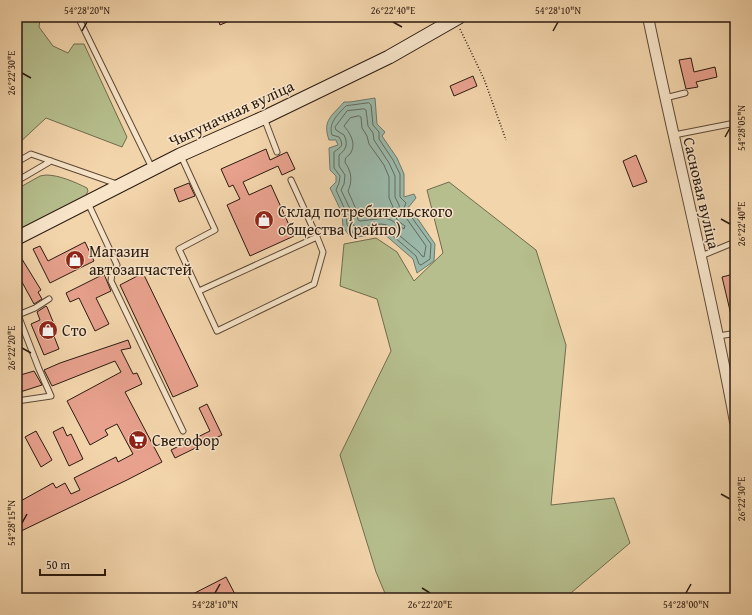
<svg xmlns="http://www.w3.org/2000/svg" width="752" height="615" font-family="'Gentium Book Plus',serif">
<rect width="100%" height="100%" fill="#f3d5ac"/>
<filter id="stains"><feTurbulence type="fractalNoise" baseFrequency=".005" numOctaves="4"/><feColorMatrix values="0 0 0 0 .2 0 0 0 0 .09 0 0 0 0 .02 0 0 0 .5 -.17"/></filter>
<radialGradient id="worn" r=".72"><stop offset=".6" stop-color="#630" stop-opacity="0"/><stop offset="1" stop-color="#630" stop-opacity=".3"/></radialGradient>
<path fill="#b6be8d" stroke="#706c4e" d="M17,17H47L40,20L39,27L53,46L68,53L74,44H84L127,137L122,147L46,118L17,145Z
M46,175C59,175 75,182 87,188L88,191L86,195L82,199L17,231V189L40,176Z
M449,182L536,250L566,345L551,505L614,498L630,543L565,598H387L376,572L340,455L391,351L377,299L340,286L344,244L376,238L397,252L414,281L443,253L427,190Z"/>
<path fill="#9bb9aa" stroke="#6e796c" d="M375,98L377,124L385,132L382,136L397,158L404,174V197L414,194L416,198L407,209L413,212L435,244L434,261L417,273L413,259L383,233L351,238L343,227L342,213L330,188L336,182V176L330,170L329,148L338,145L336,140H329C322,120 332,116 344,102H350Z"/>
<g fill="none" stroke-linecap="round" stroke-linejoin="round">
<path stroke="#636a5c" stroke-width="1" d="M369,103L371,105L373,125L379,132V139L393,160L400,174V197L406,203L404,208V211L410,215L431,244L430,259L421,265L419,264L416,256L385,229L353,233L347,225L346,212L336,190L339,183L340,176L334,168V152C340,147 345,147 339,137L332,135C328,123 338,114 346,106Z
M364,109L366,110L368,126L373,133L374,140L389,163L395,176V197L399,205L400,213L407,219L426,246L424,257L422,256L419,252L387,225L381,224L356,228L352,223L351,211L341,190L344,184L345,175L339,166V155C347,149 348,143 344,135L336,130L335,127L347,111Z
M359,116L361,117L362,128L367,136L369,144L384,165L389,177V198L393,207L394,214L398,221L405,226L404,229L391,220L385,218L360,221L358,220L356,209L348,191C351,185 352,176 349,170C348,166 346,165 345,162C345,157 347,157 350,154C357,144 350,133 344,126L350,118Z"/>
</g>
<path fill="#e8a18d" stroke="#2b1a0f" d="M217,17H225L227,22L220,25Z
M691,58L694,72L715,67L717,77L696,82L698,87L686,89L679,60Z
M473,76L477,86L454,96L450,86Z
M266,149L270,160L287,152L295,169L282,175L278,166L243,182L249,195L271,185L294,236L250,256L227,205L240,199L233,185L229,187L221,169Z
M636,155L647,182L633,187L623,161Z
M189,183L195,196L179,202L174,189Z
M85,242L94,261L50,283L33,249L40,246L48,261Z
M17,251L41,290L38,292L42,299L34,304L17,273Z
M143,273L198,386L173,397L120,285Z
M104,274L111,291L96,298L109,324L95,331L79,298L70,302L66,293Z
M734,274L735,319H732L722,277Z
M46,306L47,307L56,329L52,331L59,349L44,355L31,324L40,320L37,312Z
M128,340L131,348L121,350L133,374L137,373L142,384L125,392L162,462L127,480L17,533V503L53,483L56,488L65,483L71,494L80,490L74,478L116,457L118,462L133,454L117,424L105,430L108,435L90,445L67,401L121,372L115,361L52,386L44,370L60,363Z
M34,371L42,385L17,393V376Z
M207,404L222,435L175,458L171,450L210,431L199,408Z
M63,427L67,436L71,434L83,459L69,466L53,432Z
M36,431L52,460L41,467L25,437Z
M226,577L237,598H185Z"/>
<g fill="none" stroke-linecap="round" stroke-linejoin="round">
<defs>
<path id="lane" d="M78,17L152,168
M665,98L685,93
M264,118L277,152
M674,135L735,123
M181,156L215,230L179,249L217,331L314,284L323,252L317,237L199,291
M17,162L31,154L117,184
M291,180L317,237
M17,181L51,161
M88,203L117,265L112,273L111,281L183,431
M701,256L735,242
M17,311L18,315L35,308L49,299
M718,336L731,334
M17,401L51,396L39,369L18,315"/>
<path id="street" d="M648,17C676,152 710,286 735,422"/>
<path id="secondary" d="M17,238L180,155L263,118L389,57L459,17"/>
</defs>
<use href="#lane" stroke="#5d4936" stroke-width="7"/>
<use href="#street" stroke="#5d4936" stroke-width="12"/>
<use href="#secondary" stroke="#2b1a0f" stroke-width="15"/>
<path stroke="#2b1a0f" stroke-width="1.5" stroke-dasharray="1 2" stroke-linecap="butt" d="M460,29L484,79L506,140"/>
<use href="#lane" stroke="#f7e4c9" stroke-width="5"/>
<use href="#street" stroke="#f7e4c9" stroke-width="10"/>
<use href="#secondary" stroke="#f7e4c9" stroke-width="13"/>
</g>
<path fill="none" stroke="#2b1a0f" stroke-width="1.5" d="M393,22L402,27M82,31L87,22M553,31L558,22M22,73L31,78M725,137L730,128M721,219L730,224M22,348L31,353M721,494L730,499M22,523L27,514M422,588L430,593M215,593L220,584M686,593L691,584"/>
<defs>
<symbol id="shop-disc" viewBox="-11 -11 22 22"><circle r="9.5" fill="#8f2418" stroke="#f7e4c9"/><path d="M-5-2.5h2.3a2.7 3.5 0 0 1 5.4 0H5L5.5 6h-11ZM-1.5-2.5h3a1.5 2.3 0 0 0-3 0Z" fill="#fff"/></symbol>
<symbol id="supermarket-disc" viewBox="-11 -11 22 22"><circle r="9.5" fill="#8f2418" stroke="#f7e4c9"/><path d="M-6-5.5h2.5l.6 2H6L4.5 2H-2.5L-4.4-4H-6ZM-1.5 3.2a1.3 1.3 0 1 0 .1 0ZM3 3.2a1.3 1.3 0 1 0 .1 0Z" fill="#fff"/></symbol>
</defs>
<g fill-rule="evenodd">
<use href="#shop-disc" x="253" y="209" width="22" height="22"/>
<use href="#shop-disc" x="64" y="249" width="22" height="22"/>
<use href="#shop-disc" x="37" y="319" width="22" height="22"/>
<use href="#supermarket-disc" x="127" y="429" width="22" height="22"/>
</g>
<g text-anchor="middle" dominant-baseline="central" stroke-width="3" stroke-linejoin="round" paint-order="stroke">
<g font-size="16" fill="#2b1a0f" stroke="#f7e4c9">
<text transform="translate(231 113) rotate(-25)">Чыгуначная вуліца</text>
<text transform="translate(702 193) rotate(77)">Сасновая вуліца</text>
</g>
<g font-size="16" fill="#2b1a0f" stroke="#f7e4c9" text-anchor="start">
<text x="278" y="211">Склад потребительского<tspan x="278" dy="18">общества (райпо)</tspan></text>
<text x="89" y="251">Магазин<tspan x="89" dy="18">автозапчастей</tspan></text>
<text x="62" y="330">Сто</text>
<text x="152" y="440">Светофор</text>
</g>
</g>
<rect width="752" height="615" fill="none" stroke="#f3d5ac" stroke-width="44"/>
<path d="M40 569v6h65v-6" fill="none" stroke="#2b1a0f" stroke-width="2"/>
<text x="46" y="569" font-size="12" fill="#2b1a0f" stroke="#f7e4c9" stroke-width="3" paint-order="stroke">50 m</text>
<rect x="22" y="22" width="708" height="571" fill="none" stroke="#2b1a0f" stroke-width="1.5"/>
<g font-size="10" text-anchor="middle" fill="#2b1a0f">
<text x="87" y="14">54°28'20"N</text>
<text x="393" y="14">26°22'40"E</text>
<text x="558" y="14">54°28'10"N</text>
<text transform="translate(11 73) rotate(-90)" y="4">26°22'30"E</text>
<text transform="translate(741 128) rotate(-90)" y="4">54°28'05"N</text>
<text transform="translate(741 224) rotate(-90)" y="4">26°22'40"E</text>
<text transform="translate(11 348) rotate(-90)" y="4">26°22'20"E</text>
<text transform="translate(741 499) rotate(-90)" y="4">26°22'30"E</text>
<text transform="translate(11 523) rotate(-90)" y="4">54°28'15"N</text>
<text x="215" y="608">54°28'10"N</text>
<text x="430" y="608">26°22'20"E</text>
<text x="686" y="608">54°28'00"N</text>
</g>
<rect width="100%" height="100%" filter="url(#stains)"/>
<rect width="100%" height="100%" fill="url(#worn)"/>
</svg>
